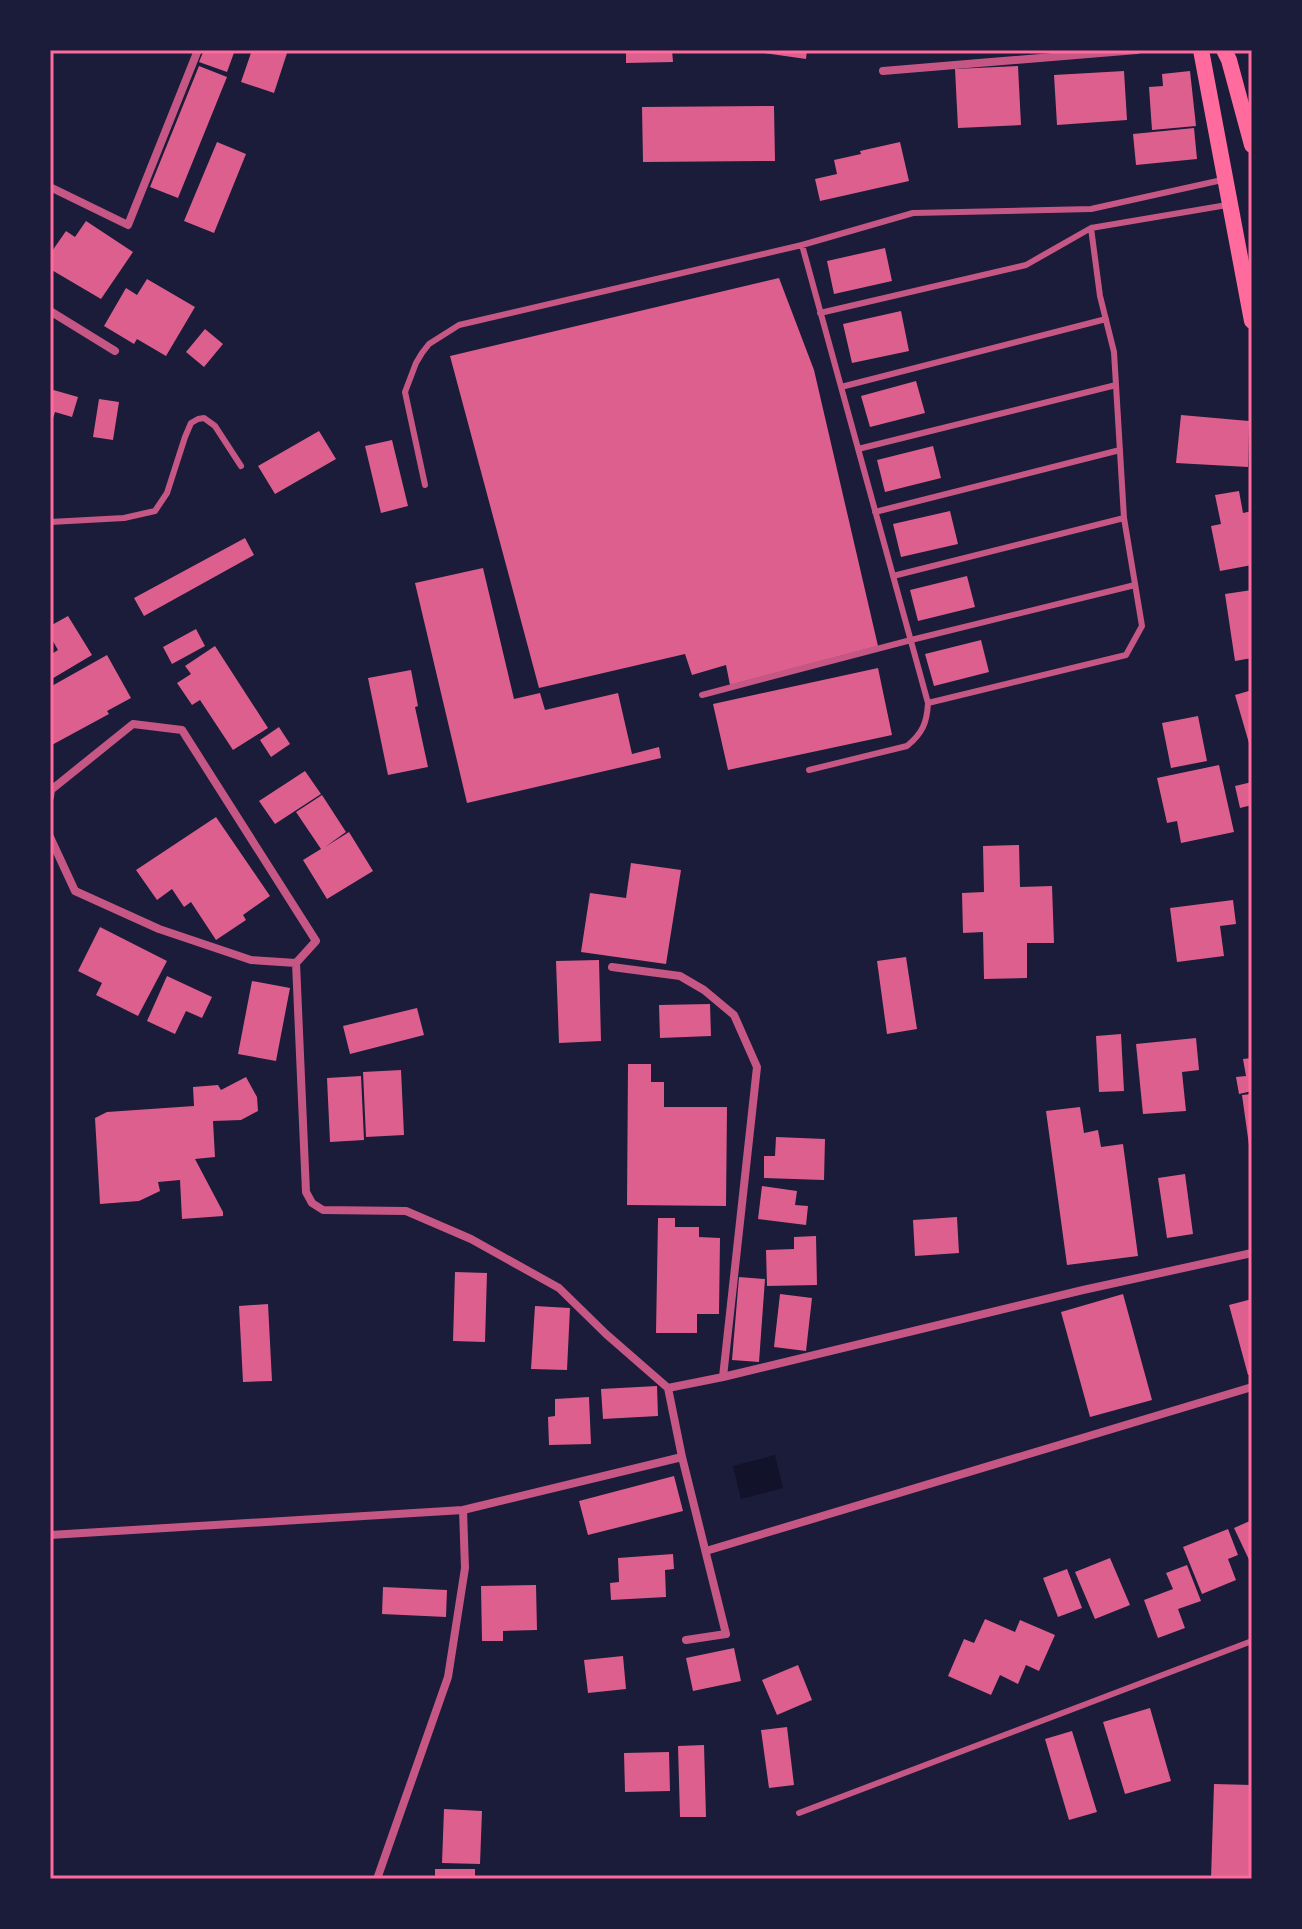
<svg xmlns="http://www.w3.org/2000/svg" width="1302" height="1929" font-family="Rubik,sans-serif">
<rect width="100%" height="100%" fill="#1b1b3a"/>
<path fill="#12122b" d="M775,1455L783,1488L741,1499L733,1466Z"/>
<path fill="#dd5f8e" d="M204,50H235L227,72L199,62Z
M252,50H288L274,93L241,82Z
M626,50H672L673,62L626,63Z
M756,50H807L806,59L756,52Z
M199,66L227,77L178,198L150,187Z
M1018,66L1021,125L958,128L955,69Z
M1124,71L1127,120L1057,125L1054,75Z
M1190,71L1196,126L1152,130L1149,87L1163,86L1162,74Z
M774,106L775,161L643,162L642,107Z
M1194,128L1197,159L1136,165L1133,134Z
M217,142L246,154L214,233L184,221Z
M900,142L909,181L820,201L815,179L837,174L834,160L861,154L860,151Z
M86,221L133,252L101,299L50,269V254L66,231L75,237Z
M885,248L892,281L834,294L827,261Z
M779,278L814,370L878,646L730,685L726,665L692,675L685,654L539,688L450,356Z
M147,279L195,307L166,356L137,339L134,344L104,326L126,288L137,295Z
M901,311L909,351L852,363L843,324Z
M205,329L223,344L204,367L186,352Z
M916,381L925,413L870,427L861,396Z
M50,389L78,397L72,417L55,412L51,425Z
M99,399L119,402L113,440L93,437Z
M1181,415L1249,421L1248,467L1176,463Z
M319,431L336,459L275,494L258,466Z
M392,440L408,506L381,513L365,446Z
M933,446L941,478L885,492L877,460Z
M1239,491L1243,513L1252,511V565L1220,571L1211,526L1221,524L1215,495Z
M950,511L958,544L901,557L893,524Z
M245,538L254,555L144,616L134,598Z
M483,568L514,699L540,693L545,710L618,693L632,754L659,747L661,758L467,803L415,583Z
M967,576L975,607L918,621L910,590Z
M1252,590V658L1235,661L1225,594Z
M68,616L92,655L50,680V655L58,650L50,636V626Z
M196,629L205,646L172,664L163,647Z
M981,640L989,672L934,686L925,654Z
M215,646L268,728L233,750L200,700L192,705L177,683L191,674L185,666Z
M107,655L131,698L107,711L109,714L50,746V687Z
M878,668L892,735L728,770L713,704Z
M411,670L418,706L415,707L428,767L388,775L368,678Z
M1252,690V750H1251L1235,695Z
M1198,716L1207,761L1171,768L1162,723Z
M279,727L290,744L271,757L260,740Z
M1219,765L1234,832L1181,843L1177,821L1167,823L1157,778Z
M305,771L321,794L275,824L259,801Z
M1252,782V805L1240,808L1235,786Z
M322,795L346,832L325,847L349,832L373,871L327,899L303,860L321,849L296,812Z
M216,817L270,896L243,915L246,920L216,940L191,902L184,907L172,889L157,900L136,870Z
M1019,845L1020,887L1052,886L1054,943H1027V978L984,979L983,932L963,933L962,893L984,892L983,846Z
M631,863L681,870L666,964L581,952L590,893L626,898Z
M1233,900L1236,924L1220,926L1224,956L1177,962L1170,908Z
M100,927L167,961L138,1016L96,995L102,983L78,971Z
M906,957L917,1029L887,1034L877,961Z
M599,960L601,1041L559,1043L556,961Z
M167,976L212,997L202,1018L186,1011L175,1034L147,1021Z
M252,981L290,988L276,1061L238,1054Z
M710,1004L711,1036L660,1038L659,1005Z
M417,1008L424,1035L350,1054L343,1026Z
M1121,1034L1124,1091L1099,1092L1096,1036Z
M1196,1038L1199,1070L1182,1072L1186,1111L1143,1114L1136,1044Z
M1252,1058V1091L1239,1094L1236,1077L1246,1076L1243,1059Z
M628,1064H651V1082H664V1107H727L726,1206L627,1205Z
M401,1070L404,1135L366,1137L363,1072Z
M361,1076L364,1140L330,1142L327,1078Z
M246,1077L257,1097L258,1111L241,1120L213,1121L215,1157L195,1159L223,1212V1216L182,1219L180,1180L158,1182L160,1191L139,1201L100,1204L95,1118L107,1112L194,1106L193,1087L218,1085L221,1090Z
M1252,1094V1144L1249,1145L1242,1095Z
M1080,1107L1084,1133L1098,1130L1101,1147L1123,1144L1138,1256L1067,1265L1046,1111Z
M776,1137L825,1139L824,1180L764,1178V1156H775Z
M1185,1174L1193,1234L1167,1238L1158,1178Z
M762,1186L797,1191L795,1205L808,1206L806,1225L758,1219Z
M957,1217L959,1253L915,1256L913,1220Z
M658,1218H675V1227H699V1237L720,1238L719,1314H697V1333H656Z
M816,1236L817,1285L767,1286L766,1250L794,1249V1237Z
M455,1272L487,1273L485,1342L453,1341Z
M739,1277L765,1279L759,1362L732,1360Z
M780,1294L812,1298L806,1351L774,1347Z
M1123,1294L1152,1400L1090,1417L1061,1312Z
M1252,1299V1374L1248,1375L1229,1305Z
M268,1304L272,1381L243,1382L239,1306Z
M535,1306L570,1308L567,1370L531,1369Z
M657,1386L658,1416L603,1419L601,1389Z
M589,1397L591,1444L549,1445L548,1417L555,1416V1399Z
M674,1476L683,1511L588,1535L579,1501Z
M1252,1520V1566L1234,1528Z
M1228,1529L1238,1555L1228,1559L1236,1580L1202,1594L1183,1547Z
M673,1554L674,1569L665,1570L666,1597L611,1600L610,1583L619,1582L618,1558Z
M1110,1558L1130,1605L1095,1619L1075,1572Z
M1187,1565L1201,1601L1178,1609L1185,1628L1158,1638L1144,1600L1173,1589L1166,1573Z
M1067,1569L1082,1608L1058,1617L1043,1578Z
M536,1585L537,1630L503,1631V1641H482L481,1586Z
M383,1587L447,1590L446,1617L382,1614Z
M985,1619L1015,1632L1020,1620L1055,1635L1039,1671L1026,1665L1018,1684L1000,1675L991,1695L948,1676L964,1639L974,1643Z
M734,1648L741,1681L693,1691L686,1658Z
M623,1656L626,1689L588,1693L584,1660Z
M798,1665L812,1700L777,1715L762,1680Z
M1150,1708L1171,1781L1125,1794L1103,1722Z
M787,1727L794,1785L769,1788L761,1730Z
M1072,1731L1097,1812L1069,1820L1045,1739Z
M704,1745L706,1817H680L678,1746Z
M669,1752L670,1791L625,1792L624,1753Z
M1214,1784L1252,1785V1879H1211Z
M444,1809L482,1811L480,1864L442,1863Z
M435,1869H475V1879H435Z"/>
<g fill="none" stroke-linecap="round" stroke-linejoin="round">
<path stroke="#c65784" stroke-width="6" d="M820,313L1026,265L1091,228
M841,387L1106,319
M858,449L1116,385
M425,485L405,392L416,363L422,353L429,344L459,325L802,245
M875,512L1120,450
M50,522L124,518L155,511L167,493L185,437L191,423L198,419L204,418L215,426L241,466
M893,576L1124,518
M702,695L911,640L1135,585
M928,703L1126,655L1142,626L1124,518L1114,352L1100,296L1091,228L1227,205
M809,770L907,746C923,733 927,722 928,703L802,245L913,213L1091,209L1222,180
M799,1813L1252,1641"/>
<path stroke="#c65784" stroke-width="8" d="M883,71L1137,50
M50,187L128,225L198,50
M50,311L115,351
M50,797L51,790L133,724L182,730L316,941L296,963L251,960L159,929L75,891L50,837
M296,963L306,1192L312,1203L323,1210L406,1211L471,1239L559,1288L606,1334L668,1388L682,1457L726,1634L686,1640
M612,967L680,976L704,990L734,1015L757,1067L723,1377
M668,1388L723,1377L1083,1290L1252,1253
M50,1535L463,1510L682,1457
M706,1551L1252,1387
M377,1879L448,1677L465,1568L463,1510"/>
<path stroke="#ff6b9d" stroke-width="16" d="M1201,50L1252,321
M1224,50L1229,60L1252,145"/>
</g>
<rect width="1302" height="1929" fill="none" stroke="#1b1b3a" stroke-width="104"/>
<rect x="52" y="52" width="1198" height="1825" fill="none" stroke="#ff6b9d" stroke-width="3"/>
</svg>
